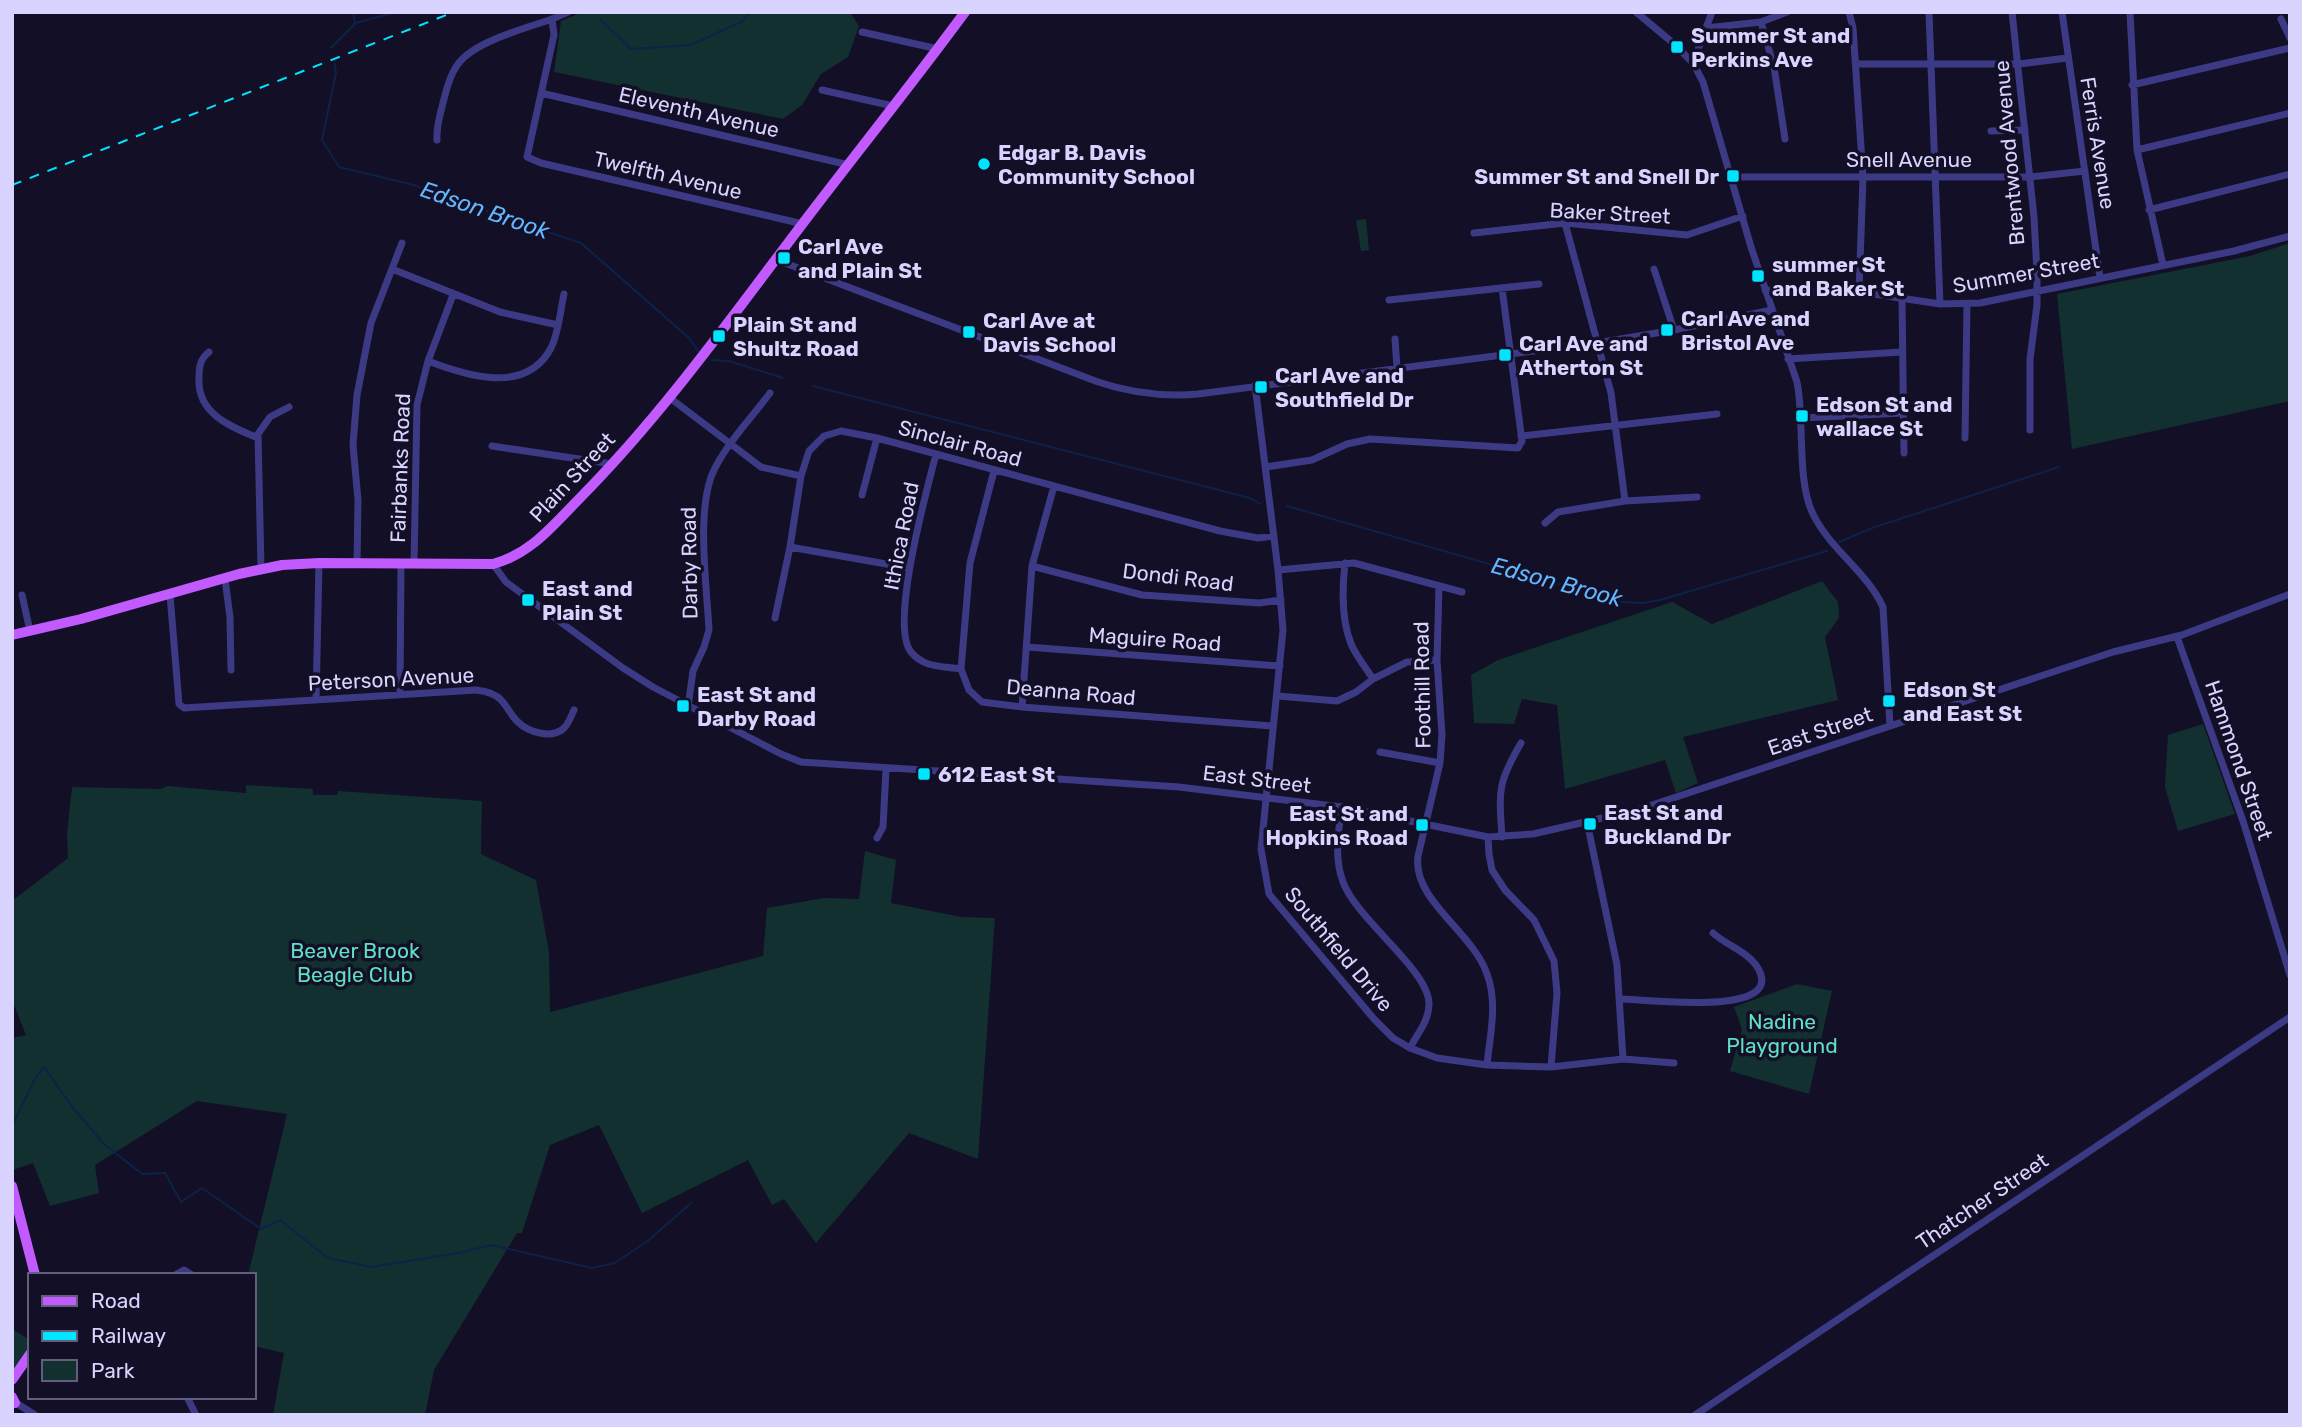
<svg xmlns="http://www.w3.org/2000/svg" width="2302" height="1427" font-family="Rubik,sans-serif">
<rect width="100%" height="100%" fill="#130f26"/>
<path fill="#12302f" d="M583,12H850L859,26L848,57L821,74L802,105L783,119L554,72L561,21Z
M1366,219L1369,250L1361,251L1356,220Z
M2290,243V401L2072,449L2057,294L2250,256Z
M1822,581L1838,602L1839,618L1825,637L1838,700L1683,737L1698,783L1676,793L1665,760L1565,789L1557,705L1522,699L1514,724L1474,723L1471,675L1498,660L1672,602L1712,624Z
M2203,724L2235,814L2178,831L2165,787L2168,735Z
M246,785L313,789V795H337L338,791L482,801L481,854L536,880L549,952L550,1012L763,956L767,908L824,898L859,899L865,851L896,860L891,903L961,917L995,918L978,1159L909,1133L816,1243L784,1199L772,1205L748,1160L642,1213L599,1125L550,1145L522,1233H517L434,1370L425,1415H273L284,1353L254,1346V1275H248L287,1114L197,1101L95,1165L99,1193L50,1206L33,1163L13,1170L12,1168V1038L26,1035L14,1005H12V901L68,858L67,834L72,787L161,789L168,786L246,793Z
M1797,984L1832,991L1809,1094L1730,1071L1742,1029L1734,1007Z
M12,1329L30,1340V1349L12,1374Z"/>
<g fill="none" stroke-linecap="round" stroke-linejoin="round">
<path stroke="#0c2248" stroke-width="2" d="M600,19L631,49L691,45L743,21L749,12
M356,23L396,12
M331,48L355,24L353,12
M335,64L336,73L322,140L339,167L414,185L435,194L581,243L689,338L699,352
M712,360L729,361L783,378
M813,386L1250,498L1260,504
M1287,506L1622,602L1643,603L1660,600L1827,551
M1839,542L1872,528L2059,467
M12,1126L36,1077L44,1067L73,1108L104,1144L142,1174L165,1173L181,1202L202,1188L261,1229L280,1220L328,1258L371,1267L458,1253L492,1245L592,1268L615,1263L649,1240L692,1202"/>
<path stroke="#3d3a85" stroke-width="7" d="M568,12L552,19L554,35L527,157L541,163L803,224
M1636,12L1673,43L1693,63L1703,82L1751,247L1797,382C1805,421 1796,483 1814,516C1832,551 1867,572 1883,607L1890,726
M1849,12L1853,28L1863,177L1859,292
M1929,12L1940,304
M2012,12L2034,217L2037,273V305L2030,359V430
M2062,12L2100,278
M2130,12L2137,150L2163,265
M2281,19L2290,38
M1761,22L1774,67L1785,139
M1706,28L1761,22L1787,12
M862,32L938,49
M1693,63L1712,12
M1856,64H2019L2067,58
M2132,85L2290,48
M822,90L893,106
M541,93L849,165
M1991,131L2025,130
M437,140C436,127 440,115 443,103C446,91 449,77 456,67C471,42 524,29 552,19
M2137,150L2290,113
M1732,177H2029L2085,171
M2149,210L2290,174
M1565,223L1611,393L1625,501
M1474,233L1565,223L1687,235L1743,216
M777,260L1098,382C1131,393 1163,397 1198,394L1597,343L1674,330L1772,310
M392,269L500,312L558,325
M1654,269L1674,330
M1765,290L1867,293L1940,304L1980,303L2234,251L2290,236
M1902,299L1904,453
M1389,300L1539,284
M1395,339L1397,368
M209,352C200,359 199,367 199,378C197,413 229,426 258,438
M1788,359L1902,352
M428,361C467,376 526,395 551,348C559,332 560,312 564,294
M1255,385L1278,570L1283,630L1261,849L1269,894L1374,1019L1393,1038L1410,1048L1437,1058L1487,1065L1551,1067L1623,1059L1674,1063
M670,398L761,467L801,476
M1802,418L1903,413
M1521,436L1717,414
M1965,438L1967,304
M492,446L612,464
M936,454C927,490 889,625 911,652C924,668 942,666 961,669
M1266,467L1312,460L1347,444L1370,439L1518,448L1522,441L1502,288
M994,471L970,563L961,669L969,690L982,702L1022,707L1273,726
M862,495L877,438
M1545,523L1558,512L1625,501L1697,497
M790,547L909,568
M1345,563C1342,590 1341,621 1352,646C1357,657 1366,668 1373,679
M357,564L358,500L353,445L357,395L371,323L402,243
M414,564L417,405L428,361L453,295
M493,564L506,582L623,668L653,687L781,754L801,762L1179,787L1342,807L1488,837L1533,834L1637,810L2113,652L2182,635L2290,594
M1032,566L1142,595L1259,603L1281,600
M261,569L258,434L270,417L289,407
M1278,570L1354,563L1462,592
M225,579L230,617L231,670
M1439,586L1437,660L1442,735L1440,763L1418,856C1412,900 1473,932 1487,974C1498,1003 1490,1035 1487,1065
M22,595L30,631
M170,595L179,704L184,708L476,690C485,691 495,693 501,700C508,707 511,716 518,722C528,732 551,739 563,729C569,724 571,716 574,710
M775,618L790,547L801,476L809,451L824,436L841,431L877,438L1220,531L1258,538L1274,536
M2177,637L2243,821L2290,975
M1027,647L1280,666
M400,693L401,564
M1278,696L1337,701L1356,692L1373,679L1407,662L1437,660
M316,700L319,563
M688,707L693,671L704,647L709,630C707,587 695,505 715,468C729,441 752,417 770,393
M1022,707L1032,566L1054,486
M1380,752L1440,763
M1342,807C1338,832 1334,857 1343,882C1357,920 1429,970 1429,1004C1429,1021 1417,1034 1410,1048
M1587,822L1617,965L1623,1059
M1488,837L1489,854L1492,870L1505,890L1534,920L1554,961L1557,993L1551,1067
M1502,837C1499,791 1497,784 1521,743
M877,838L883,827L886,769
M1621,999C1642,999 1793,1019 1756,965C1746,951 1726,945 1713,933
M175,1275L184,1270L192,1275
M187,1397L196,1415
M13,1401L35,1415
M1695,1415L2290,1017"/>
<path stroke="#c25bff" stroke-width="10" d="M12,635L81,619L239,574L282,565L319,563L493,564C531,554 553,525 580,498C666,411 736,311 810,214C862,146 915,80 965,12
M12,1186L35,1275
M12,1380L30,1354
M12,1397L15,1403"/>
<path stroke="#00e5ff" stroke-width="2" stroke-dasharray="10 9" stroke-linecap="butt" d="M12,185L454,12"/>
</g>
<g fill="#00e5ff" stroke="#130f26" stroke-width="2.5">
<rect x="1670" y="40" width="14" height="14" rx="3.5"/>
<circle cx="984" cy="164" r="7"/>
<rect x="1726" y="169" width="14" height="14" rx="3.5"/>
<rect x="777" y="251" width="14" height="14" rx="3.5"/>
<rect x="1751" y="269" width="14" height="14" rx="3.5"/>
<rect x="1660" y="323" width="14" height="14" rx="3.5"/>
<rect x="962" y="325" width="14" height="14" rx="3.5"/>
<rect x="712" y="329" width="14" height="14" rx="3.5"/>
<rect x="1498" y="348" width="14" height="14" rx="3.5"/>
<rect x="1254" y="380" width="14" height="14" rx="3.5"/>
<rect x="1795" y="409" width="14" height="14" rx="3.5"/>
<rect x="521" y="593" width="14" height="14" rx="3.5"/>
<rect x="1882" y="694" width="14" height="14" rx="3.5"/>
<rect x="676" y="699" width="14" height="14" rx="3.5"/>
<rect x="917" y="767" width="14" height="14" rx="3.5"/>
<rect x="1583" y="817" width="14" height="14" rx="3.5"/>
<rect x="1415" y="818" width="14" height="14" rx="3.5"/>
</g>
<g text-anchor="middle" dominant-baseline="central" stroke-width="7" stroke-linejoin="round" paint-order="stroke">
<g font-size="21" font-weight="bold" fill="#d9d4ff" stroke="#130f26" text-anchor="start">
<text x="1691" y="35">Summer St and<tspan x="1691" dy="24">Perkins Ave</tspan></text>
<text x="998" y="152">Edgar B. Davis<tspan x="998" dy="24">Community School</tspan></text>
<text x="1719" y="176" text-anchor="end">Summer St and Snell Dr</text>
<text x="798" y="246">Carl Ave<tspan x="798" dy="24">and Plain St</tspan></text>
<text x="1772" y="264">summer St<tspan x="1772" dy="24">and Baker St</tspan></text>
<text x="1681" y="318">Carl Ave and<tspan x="1681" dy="24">Bristol Ave</tspan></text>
<text x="983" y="320">Carl Ave at<tspan x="983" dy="24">Davis School</tspan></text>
<text x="733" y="324">Plain St and<tspan x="733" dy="24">Shultz Road</tspan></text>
<text x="1519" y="343">Carl Ave and<tspan x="1519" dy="24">Atherton St</tspan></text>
<text x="1275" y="375">Carl Ave and<tspan x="1275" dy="24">Southfield Dr</tspan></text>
<text x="1816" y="404">Edson St and<tspan x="1816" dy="24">wallace St</tspan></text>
<text x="542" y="588">East and<tspan x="542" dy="24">Plain St</tspan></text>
<text x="1903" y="689">Edson St<tspan x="1903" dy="24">and East St</tspan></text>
<text x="697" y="694">East St and<tspan x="697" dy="24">Darby Road</tspan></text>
<text x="938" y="774">612 East St</text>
<text x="1604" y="812">East St and<tspan x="1604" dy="24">Buckland Dr</tspan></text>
<text x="1408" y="813" text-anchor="end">East St and<tspan x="1408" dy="24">Hopkins Road</tspan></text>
</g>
<g font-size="21" fill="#d9d4ff" stroke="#130f26">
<text transform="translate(699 112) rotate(13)">Eleventh Avenue</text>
<text transform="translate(2098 143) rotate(81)">Ferris Avenue</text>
<text transform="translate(2009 153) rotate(-95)">Brentwood Avenue</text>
<text x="1909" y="159">Snell Avenue</text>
<text transform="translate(668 175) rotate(13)">Twelfth Avenue</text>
<text transform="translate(1610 213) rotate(3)">Baker Street</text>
<text transform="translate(2026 273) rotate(-10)">Summer Street</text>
<text transform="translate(960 443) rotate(15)">Sinclair Road</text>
<text transform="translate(400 468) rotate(-88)">Fairbanks Road</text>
<text transform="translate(572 477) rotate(-47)">Plain Street</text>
<text transform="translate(901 536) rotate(-79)">Ithica Road</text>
<text transform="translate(689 563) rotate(-91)">Darby Road</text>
<text transform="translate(1178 577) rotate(7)">Dondi Road</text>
<text transform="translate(1155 639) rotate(4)">Maguire Road</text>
<text transform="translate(391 679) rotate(-3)">Peterson Avenue</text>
<text transform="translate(1422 685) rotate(-91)">Foothill Road</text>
<text transform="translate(1071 692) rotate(5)">Deanna Road</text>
<text transform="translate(1820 731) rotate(-19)">East Street</text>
<text transform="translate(2239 760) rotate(71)">Hammond Street</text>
<text transform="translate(1257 779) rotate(7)">East Street</text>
<text transform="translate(1339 949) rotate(50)">Southfield Drive</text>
<text transform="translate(1982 1201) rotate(-34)">Thatcher Street</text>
</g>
<g font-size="21" fill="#5fe0c0" stroke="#130f26">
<text x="355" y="950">Beaver Brook<tspan x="355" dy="24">Beagle Club</tspan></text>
<text x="1782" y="1021">Nadine<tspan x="1782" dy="24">Playground</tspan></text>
</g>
<g font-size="23" font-style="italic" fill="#62b6ff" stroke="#130f26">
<text transform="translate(485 210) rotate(19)">Edson Brook</text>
<text transform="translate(1557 582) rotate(15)">Edson Brook</text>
</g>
</g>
<rect width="2302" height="1427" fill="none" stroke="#d9d4ff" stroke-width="28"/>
<rect x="28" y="1273" width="228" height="126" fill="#130f26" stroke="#625e7d" stroke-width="2"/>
<rect x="42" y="1296" width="35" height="10" fill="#c25bff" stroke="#625e7d" stroke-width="2"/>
<text x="91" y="1308" font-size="21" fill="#d9d4ff">Road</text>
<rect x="42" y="1331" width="35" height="10" fill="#00e5ff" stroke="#625e7d" stroke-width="2"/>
<text x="91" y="1343" font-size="21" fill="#d9d4ff">Railway</text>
<rect x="42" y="1360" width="35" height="21" fill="#12302f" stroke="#625e7d" stroke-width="2"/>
<text x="91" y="1378" font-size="21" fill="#d9d4ff">Park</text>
</svg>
